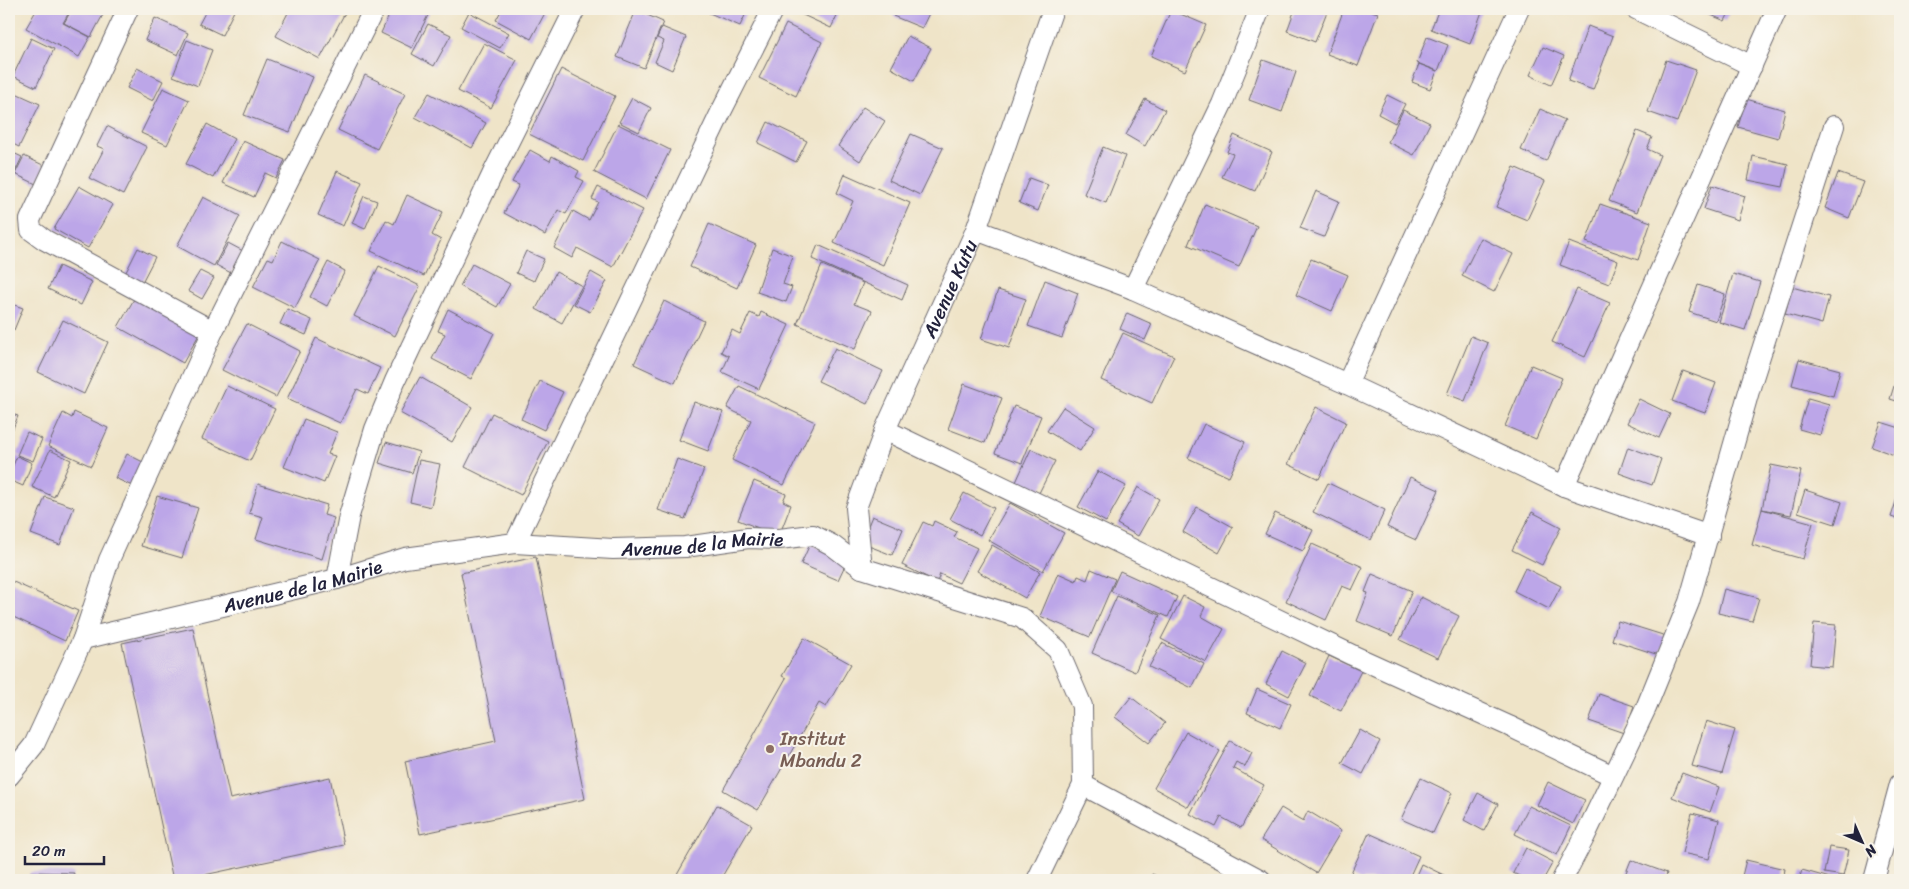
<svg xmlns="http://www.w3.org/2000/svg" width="1909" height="889" font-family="Sriracha,sans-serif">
<rect width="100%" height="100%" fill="#f7f3e8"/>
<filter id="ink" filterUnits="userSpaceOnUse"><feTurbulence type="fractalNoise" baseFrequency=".02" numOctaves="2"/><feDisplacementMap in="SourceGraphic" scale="10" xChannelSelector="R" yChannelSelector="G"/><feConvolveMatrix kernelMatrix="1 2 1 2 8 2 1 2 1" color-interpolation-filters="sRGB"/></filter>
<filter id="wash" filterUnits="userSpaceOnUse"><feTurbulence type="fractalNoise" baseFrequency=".0096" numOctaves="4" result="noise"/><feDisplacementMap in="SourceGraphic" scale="20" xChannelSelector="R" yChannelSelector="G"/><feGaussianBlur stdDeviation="1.12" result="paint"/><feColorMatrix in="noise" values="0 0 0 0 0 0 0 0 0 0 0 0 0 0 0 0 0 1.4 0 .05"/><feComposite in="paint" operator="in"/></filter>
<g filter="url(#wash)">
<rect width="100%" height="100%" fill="#efe4c8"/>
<g id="blocks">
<path fill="#bca6e8" d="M37,9H71L63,23L90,37L79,57L26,28Z
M72,9H101L105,11L91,37L64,23Z
M207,9H235L222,35L199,24Z
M290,9H347L320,59L276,36Z
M392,9H431L412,48L381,33Z
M502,9H536L545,13L531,39L496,20Z
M700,9H748L740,26Z
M790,9H840L831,28Z
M896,9H931L922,28L893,16Z
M1295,9H1328L1315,42L1287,31Z
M1344,9H1365L1378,13L1358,66L1327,54Z
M1439,9H1483L1470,44L1431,29Z
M1697,9H1731L1725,21Z
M636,10L663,22L644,68L617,57Z
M1171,10L1206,25L1185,71L1151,56Z
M469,12L509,33L500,48L461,27Z
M155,18L188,33L178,55L145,40Z
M428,24L451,35L434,66L412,54Z
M786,24L822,42L796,96L759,78Z
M1588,26L1613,36L1593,90L1568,81Z
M662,27L686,37L672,70L655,62L664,41L657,38Z
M908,36L931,48L914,81L891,68Z
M1427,37L1448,45L1438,71L1417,63Z
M31,38L54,49L36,87L13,76Z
M187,40L212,50L198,86L173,76Z
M484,43L517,60L491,108L458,91Z
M1543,47L1564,56L1551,85L1530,75Z
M267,59L313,77L290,132L244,115Z
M1263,60L1296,72L1282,112L1249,100Z
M1666,60L1696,70L1677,122L1648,112Z
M1419,64L1437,71L1430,89L1412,82Z
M137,68L163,81L153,101L127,88Z
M561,69L615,96L583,161L529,134Z
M365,75L405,94L377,149L338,130Z
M163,88L189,100L167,145L141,133Z
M9,90L40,104L19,147L9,142Z
M429,93L486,123L472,148L415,117Z
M1387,95L1405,104L1395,123L1378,114Z
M632,98L651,108L639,132L619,122Z
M1145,99L1165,110L1145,146L1126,135Z
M1746,99L1785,110L1778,138L1738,127Z
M863,107L885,121L860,161L838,146Z
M1540,109L1565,120L1546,161L1521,150Z
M1403,110L1430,123L1414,155L1388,142Z
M768,122L807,141L796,162L758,143Z
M207,124L234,139L213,178L186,164Z
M618,124L670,150L646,199L594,172Z
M107,126L147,147L123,195L89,178L104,149L97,146Z
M1637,131L1652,137L1647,149L1660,155L1637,212L1609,201Z
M911,134L943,148L920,195L889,180Z
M1234,135L1272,152L1255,191L1222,177L1233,154L1227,152Z
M243,141L285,160L276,178L265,173L254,197L223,183Z
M1103,147L1125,156L1106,203L1084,194Z
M530,150L550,161L552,156L579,171L576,177L584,181L566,214L558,210L545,235L504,213L519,185L512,182Z
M9,151L22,157L9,185Z
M24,156L45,166L36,184L15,174Z
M1753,156L1788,164L1783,187L1748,180Z
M1514,167L1545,181L1527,220L1496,207Z
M337,171L362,182L343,226L318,215Z
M1838,173L1863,182L1849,218L1825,208Z
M845,174L910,203L883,265L834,243L853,201L837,193Z
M1029,178L1048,185L1038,211L1019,203Z
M1712,185L1745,196L1738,220L1704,209Z
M79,186L113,205L88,248L54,229Z
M598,187L643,210L613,267L577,248L572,258L554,248L573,211L589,220L598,202L592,199Z
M1316,191L1339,201L1324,237L1300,228Z
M407,195L443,212L432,235L441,240L424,276L371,251L386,220L394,224Z
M364,196L377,201L365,229L352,223Z
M203,197L240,216L214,266L177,246Z
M1205,204L1257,226L1239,267L1188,245Z
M1600,204L1651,222L1638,260L1586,242Z
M709,224L756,245L737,288L690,267Z
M1481,238L1513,254L1494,292L1462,276Z
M282,241L320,260L295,308L253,287L268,258L273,260Z
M1569,242L1618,261L1609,284L1560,265Z
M228,243L243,251L231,273L216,265Z
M818,245L908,285L902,300L812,259Z
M138,248L155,257L141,284L124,276Z
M772,248L793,256L783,284L792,287L786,302L757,292Z
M526,251L544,259L534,281L516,273Z
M1311,259L1348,275L1332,311L1296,295Z
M328,262L345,271L327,306L310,297Z
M472,264L510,284L497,307L460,286Z
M822,265L863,283L854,304L872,311L855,349L797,324Z
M59,266L92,282L81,305L48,289Z
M379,266L420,286L395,336L354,316Z
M200,271L214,278L202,299L188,291Z
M556,272L582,286L562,323L536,309Z
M591,272L607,281L590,312L574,304Z
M1733,274L1760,282L1745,330L1719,322Z
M1045,280L1078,293L1062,338L1028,326Z
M1698,285L1725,294L1716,321L1689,312Z
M1792,287L1829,297L1822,324L1785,314Z
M1577,289L1610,303L1585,357L1552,342Z
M998,290L1026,299L1009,348L981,339Z
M137,294L201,331L183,363L118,327Z
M664,301L704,321L675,383L634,364Z
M9,303L23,308L14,330L9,328Z
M287,309L312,320L306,335L280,324Z
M448,309L494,333L471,379L432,359L445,334L438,331Z
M761,312L789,325L759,389L722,372L729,356L721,352L732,330L740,334L750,313L759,317Z
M1127,313L1152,324L1145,340L1120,329Z
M63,320L108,342L84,394L38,372Z
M247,324L300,351L276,397L222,370Z
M1123,333L1174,356L1152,403L1101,380Z
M1471,336L1488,343L1465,401L1447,394Z
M316,338L380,368L368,394L357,389L340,423L287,399Z
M835,348L883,371L867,404L818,381Z
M1799,359L1840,370L1833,396L1792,385Z
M1531,365L1562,378L1536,439L1505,426Z
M1683,371L1716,383L1705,413L1672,401Z
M1898,373H1900V402L1890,399Z
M420,377L472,407L452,442L400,413Z
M540,381L563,392L544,430L521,419Z
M964,384L1002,398L985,443L948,429Z
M227,386L275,409L250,461L202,439Z
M739,386L815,422L784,485L732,460L751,420L727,408Z
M1808,398L1829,404L1820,435L1799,429Z
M1639,399L1670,414L1659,438L1627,423Z
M694,402L723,412L708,451L679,440Z
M1014,406L1041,416L1022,463L995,453Z
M1063,407L1095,427L1080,451L1047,431Z
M1316,407L1346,422L1319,479L1288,464Z
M74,412L108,428L91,466L48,446L63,413L72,418Z
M9,413L18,416L9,438Z
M492,413L548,441L521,495L465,467Z
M304,419L337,432L328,454L335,456L324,483L284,467Z
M1881,422L1900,428V457L1872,447Z
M1204,424L1245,442L1229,477L1188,458Z
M27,432L42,439L33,461L17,455Z
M386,442L419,452L412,473L379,463Z
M1628,447L1661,459L1652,485L1619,473Z
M1031,449L1055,461L1039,493L1016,482Z
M50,450L71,460L54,497L32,487Z
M127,454L143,462L132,486L115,478Z
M17,456L32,463L23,486L9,480V475Z
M677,459L704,469L685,519L658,510Z
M419,460L440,464L431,507L410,502Z
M1771,465L1801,471L1791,515L1762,509Z
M1098,471L1126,486L1106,522L1078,507Z
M1410,477L1439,490L1416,540L1387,527Z
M754,481L786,494L783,501L791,505L779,536L738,520Z
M1328,483L1385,510L1371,540L1313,512Z
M258,484L327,505L324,515L334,518L322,559L256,539L263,517L249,513Z
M1138,487L1159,499L1138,536L1117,524Z
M1900,489V520L1891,517Z
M1805,490L1842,502L1835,524L1798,512Z
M964,493L994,508L980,535L950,519Z
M157,496L198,508L182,558L141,546Z
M45,497L74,507L60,545L31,534Z
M1010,503L1064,533L1043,571L988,540Z
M1197,507L1233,527L1219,553L1183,532Z
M1762,509L1813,523L1803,559L1752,545Z
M1532,512L1561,527L1542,565L1512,550Z
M1275,513L1313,530L1303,551L1265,534Z
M872,516L903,529L892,555L861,543Z
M934,521L957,532L954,537L977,548L959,583L940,574L937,582L902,565L923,522L932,526Z
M810,544L847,561L838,580L801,564Z
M1312,544L1363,567L1352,590L1342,586L1326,620L1286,601Z
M992,545L1040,572L1025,598L977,571Z
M536,557L585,799L420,834L405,761L496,741L461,573Z
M1525,568L1561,586L1549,609L1514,591Z
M1091,569L1115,579L1090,637L1040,616L1058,573L1076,581L1078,576L1087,580Z
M1120,571L1177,597L1168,617L1111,591Z
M1372,574L1412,591L1393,636L1357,621L1368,593L1365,592Z
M9,580L78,611L65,641L9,615Z
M1724,589L1759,598L1752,621L1718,613Z
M1117,596L1160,615L1135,672L1092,653Z
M1183,596L1205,607L1201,616L1224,629L1206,662L1161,639Z
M1421,597L1459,616L1438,658L1400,640Z
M1618,621L1666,636L1659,655L1612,640Z
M1814,623L1836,625L1832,667L1810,665Z
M193,628L230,799L330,777L344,845L181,880H173L122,643Z
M804,638L851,664L826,707L819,703L758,810L723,790L786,678L782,676Z
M1162,643L1204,664L1192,688L1149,667Z
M1282,651L1306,663L1289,696L1266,684Z
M1329,656L1361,671L1341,711L1310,696Z
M1257,689L1291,704L1280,728L1247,713Z
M1599,694L1634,706L1624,733L1589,721Z
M1131,697L1165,723L1149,743L1115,717Z
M1706,721L1735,730L1722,774L1692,766Z
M1360,730L1380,741L1363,774L1342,763Z
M1186,732L1220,751L1188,807L1154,788Z
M1230,741L1252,753L1245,767L1236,762L1233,768L1264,785L1241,828L1221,817L1216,827L1190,814Z
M1682,773L1719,787L1710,812L1672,797Z
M1421,778L1452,793L1433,833L1401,819Z
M1548,782L1585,800L1573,824L1537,805Z
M1478,793L1498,804L1484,831L1464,820Z
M717,805L752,825L720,880H674Z
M1529,806L1571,826L1557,855L1515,834Z
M1281,808L1303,821L1308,811L1341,831L1316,873L1261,840Z
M1692,813L1719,820L1709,859L1682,853Z
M1369,833L1419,856L1408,880H1360L1350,875Z
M1829,847L1849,850L1843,876L1824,873Z
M1526,848L1553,862L1543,880H1528L1513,873Z
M1631,860L1667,873L1665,880H1623Z
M1746,860L1785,869L1783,880H1741Z
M1421,864L1454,880H1414Z
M1802,870L1837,880H1799Z
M30,872L74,873L72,880H29Z
M1152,874L1167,880H1150Z"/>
</g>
</g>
<g filter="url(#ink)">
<use href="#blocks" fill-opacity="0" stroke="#6a666c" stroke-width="1"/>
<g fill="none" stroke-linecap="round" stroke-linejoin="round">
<defs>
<g id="minor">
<path d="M128,9L30,220L31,230L45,240L213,331"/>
<path d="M1636,9L1752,66"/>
<path d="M976,230L1133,289L1347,384L1564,486L1709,536"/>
<path d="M1133,289L1222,104L1260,9"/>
<path d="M1347,384L1519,9"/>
<path d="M885,430L1352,655L1509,726L1613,776"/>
<path d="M1564,486L1777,9"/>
<path d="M515,543L721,112L773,9"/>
<path id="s1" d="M862,568L856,508L885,430L976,230L1053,9"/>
<path d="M337,579L349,516L375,429L395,381L494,171L575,9"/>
<path id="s2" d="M83,639L337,579L405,558L515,543L613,549L685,547L748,538L779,539L813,535L832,545L862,568L1022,618L1058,650L1082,706L1083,785L1037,880"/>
<path d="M9,776L34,745L83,639L109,560L213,331L374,9"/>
<path d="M1083,785L1261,880"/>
<path d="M1562,880L1585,836L1646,708L1689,602L1751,384L1834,126"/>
<path d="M1874,880L1900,784"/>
</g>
</defs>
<use href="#minor" stroke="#6a666c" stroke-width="22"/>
<use href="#minor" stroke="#fff" stroke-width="20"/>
</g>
</g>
<circle fill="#8d6e63" stroke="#f7f3e8" stroke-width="2" cx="770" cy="749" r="5"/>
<g text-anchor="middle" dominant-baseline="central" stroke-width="4" stroke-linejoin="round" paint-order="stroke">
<g font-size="19" fill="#22223b" stroke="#f7f3e8">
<text stroke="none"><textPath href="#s1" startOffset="299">Avenue Kutu</textPath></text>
<text stroke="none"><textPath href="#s2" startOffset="631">Avenue de la Mairie</textPath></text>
<text stroke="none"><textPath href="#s2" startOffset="226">Avenue de la Mairie</textPath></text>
</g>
<g font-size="19" fill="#785e54" stroke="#f7f3e8" text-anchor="start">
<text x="780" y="738">Institut<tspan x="780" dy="22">Mbandu 2</tspan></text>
</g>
</g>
<rect width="1909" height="889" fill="none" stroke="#f7f3e8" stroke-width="30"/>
<g transform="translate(1862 842) rotate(135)" stroke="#f7f3e8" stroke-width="4" paint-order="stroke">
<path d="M0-4L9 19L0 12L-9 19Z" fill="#22223b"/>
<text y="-8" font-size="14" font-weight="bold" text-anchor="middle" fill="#22223b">N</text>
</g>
<path d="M25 856v8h79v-8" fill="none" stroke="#22223b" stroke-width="2.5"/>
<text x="32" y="856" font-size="15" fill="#22223b" stroke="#f7f3e8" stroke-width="4" paint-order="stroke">20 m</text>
</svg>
